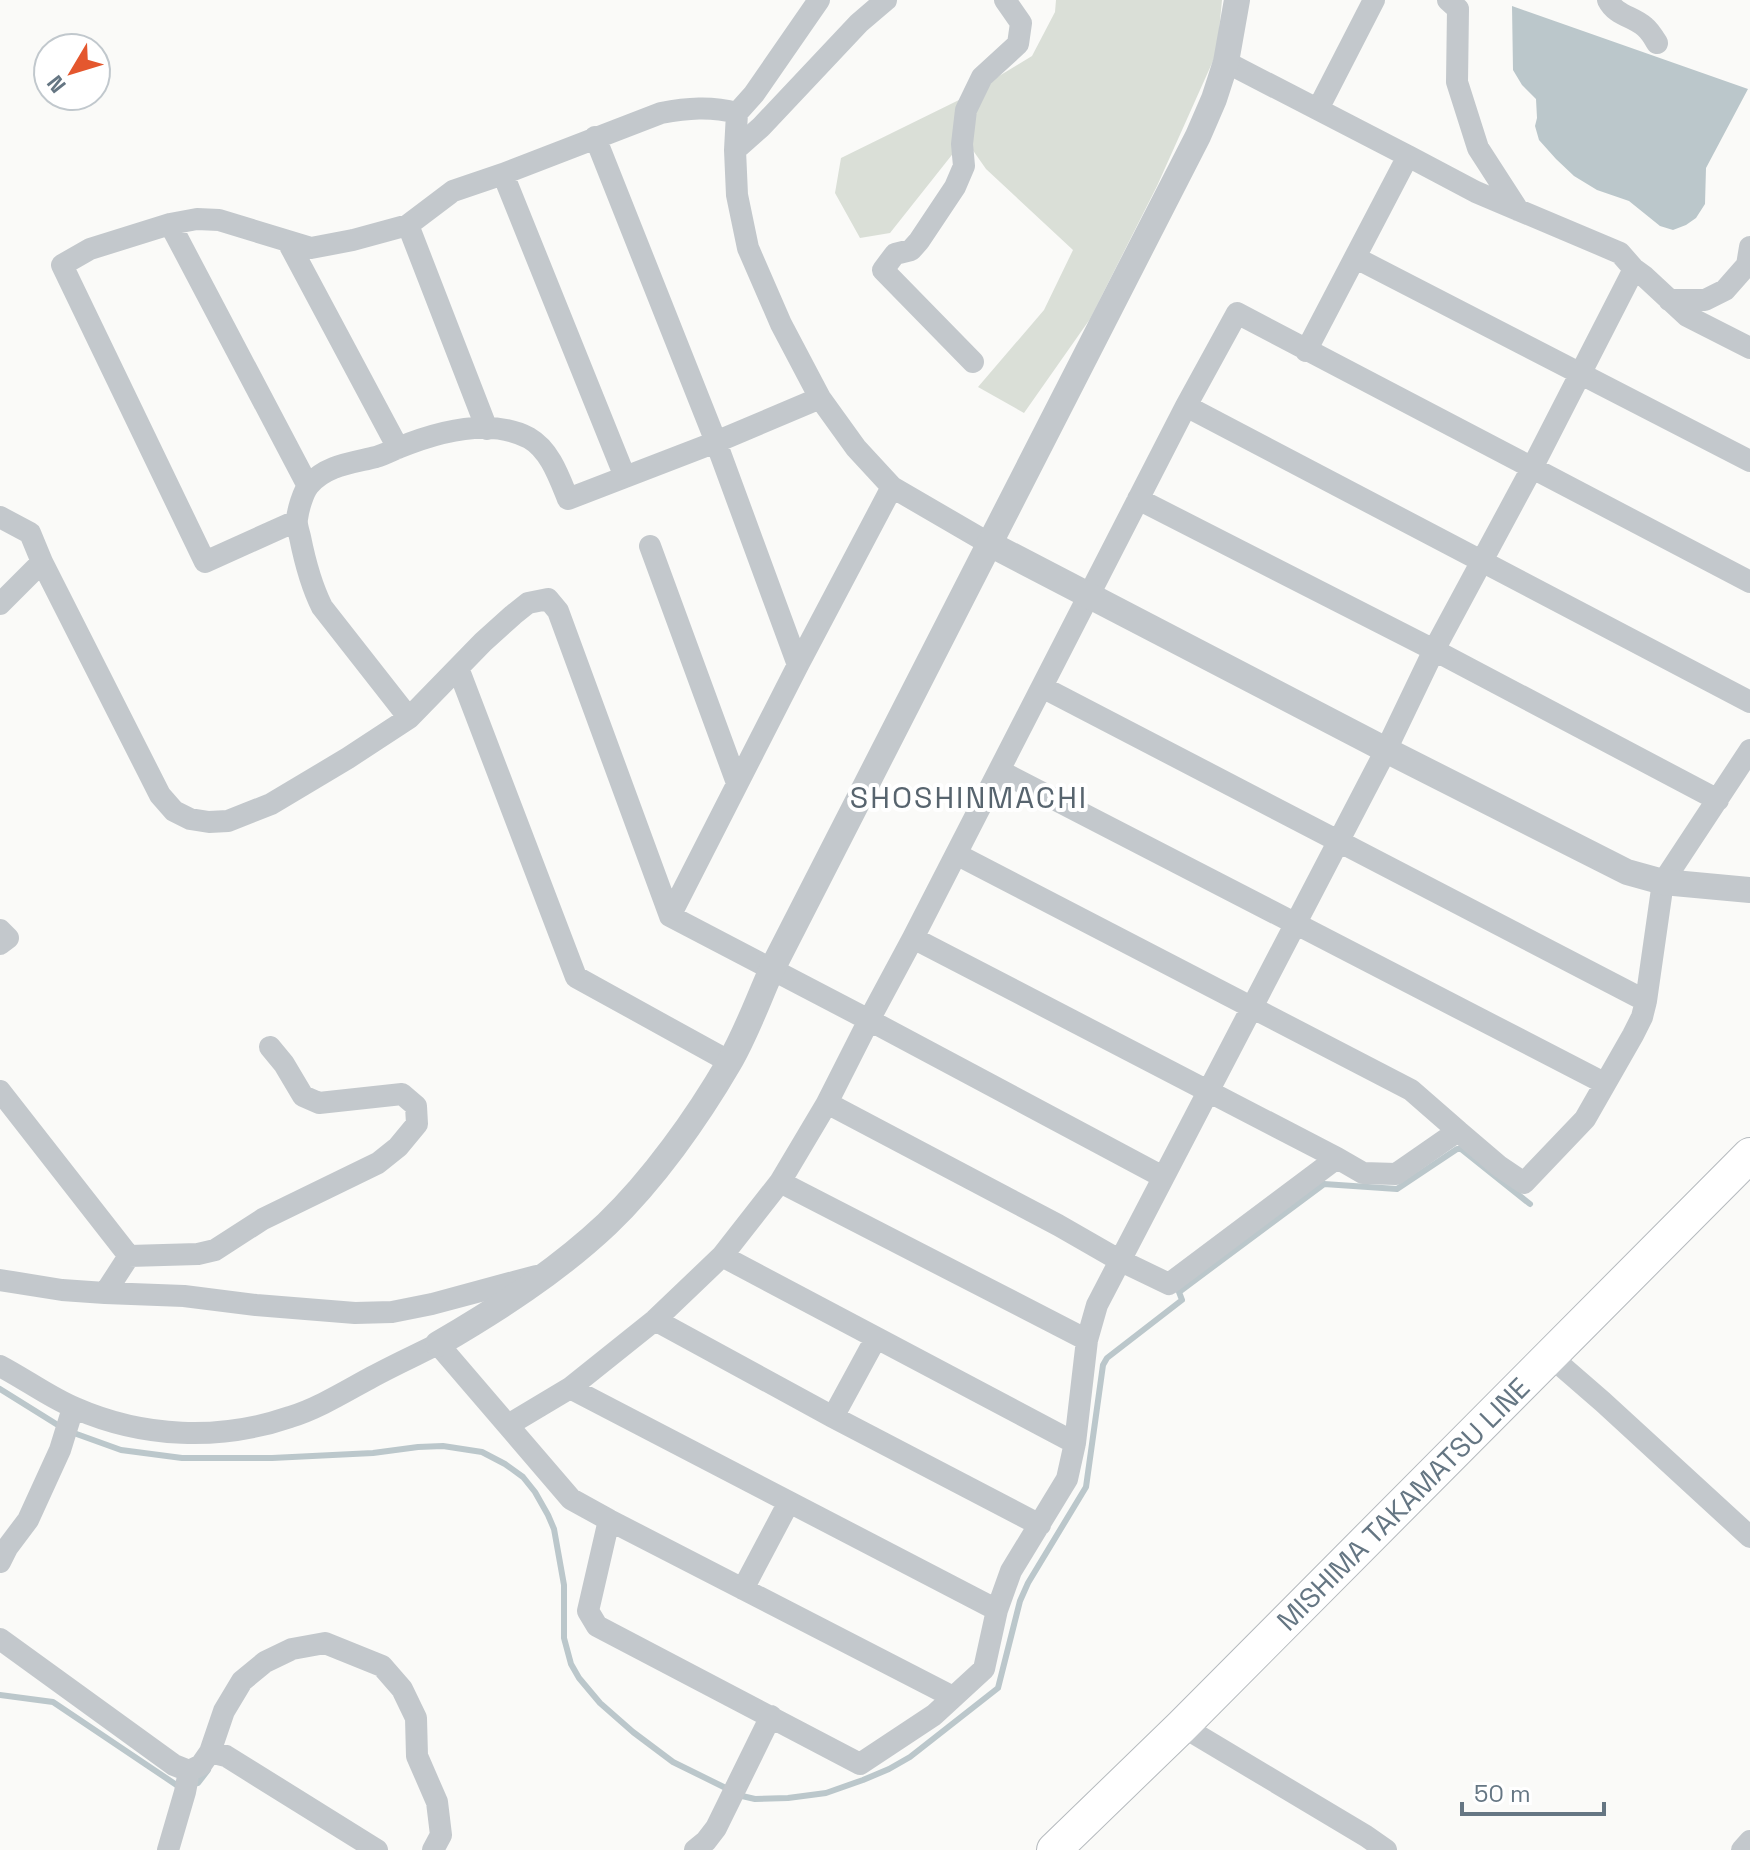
<svg xmlns="http://www.w3.org/2000/svg" width="1750" height="1850" font-family="'Space Grotesk',sans-serif">
<rect width="100%" height="100%" fill="#fafaf8"/>
<path fill="#dadfd7" d="M1056,0H1222L1217,52L1157,186L1090,319L1024,413L978,387L1044,310L1073,250L986,169L972,149L955,151L890,233L860,238L835,193L841,158L961,99L1032,56L1055,12Z"/>
<path fill="#bbc7cb" d="M1512,6L1748,89L1706,168L1705,204L1696,218L1686,225L1673,230L1660,226L1629,201L1597,190L1574,176L1556,159L1539,140L1535,126L1537,118L1536,99L1522,85L1513,70Z"/>
<g fill="none" stroke-linecap="round" stroke-linejoin="round">
<path stroke="#bbc7cb" stroke-width="6" d="M0,1389L61,1427
M71,1432L121,1450L182,1458H272L373,1453L418,1447L443,1446L482,1452L505,1464L523,1477L535,1492L548,1515L554,1529L564,1585V1638L571,1664L579,1678L600,1703L633,1732L673,1762L742,1796L755,1799L788,1798L826,1793L863,1780L889,1769L910,1757L998,1688L1020,1601L1028,1583L1086,1487L1103,1365L1107,1358L1182,1300L1179,1292L1324,1184L1397,1189L1457,1149H1461L1530,1204
M0,1695L53,1702L178,1786L198,1783L208,1770"/>
<defs>
<path id="primary" d="M1054,1850L1182,1726L1750,1155"/>
</defs>
<use href="#primary" stroke="#b5babe" stroke-width="36"/>
<path stroke="#c3c8cc" stroke-width="22" d="M819,0L754,94L737,113L735,150L737,195L748,248L781,324L820,398L856,448L892,487L990,544
M1448,0L1458,9L1457,82L1478,148L1518,210
M1608,0C1616,16 1633,16 1645,27C1650,31 1654,38 1657,43
M1226,62L1408,156
M1318,109L1374,0
M595,137L716,442L798,665
M735,150L761,127L859,23L886,0
M503,174L625,477
M170,224L308,486
M408,225L487,429
M288,242L398,448
M1356,258L1750,461
M1669,300H1705L1725,290L1747,265L1750,247
M1306,351L1408,156L1476,192L1620,253L1634,269L1645,277L1687,316L1750,348
M973,362L883,270L895,254L911,250L919,241L955,187L964,166L962,144L966,110L982,77L1018,44L1021,23L1005,0
M1186,406L1750,702
M1138,499L1434,650L1718,800
M0,517L30,533L42,562L160,795L174,811L190,819L209,822L228,821L271,804L348,758L409,718L483,642L513,615L528,603L548,599L558,611L670,916L869,1020L1163,1177
M296,521L205,562L62,265L90,249L170,224L197,219L219,220L311,248L353,240L408,225L453,191L503,174L661,113C687,108 711,106 737,113
M650,546L737,783
M0,604L42,562
M458,668L576,977L730,1062
M1042,687L1646,1001
M409,718L322,607C311,585 305,562 300,537C299,532 296,525 297,519C298,510 303,492 309,485C326,465 352,463 376,457C383,455 391,451 398,448C437,432 489,417 529,438C550,450 559,477 568,499L716,442L820,398
M1000,771L1604,1083
M956,854L1411,1090L1458,1131
M670,916L798,665L892,487
M0,930L8,938L0,944
M913,938L1337,1158
M0,1091L129,1256L105,1293
M827,1103L1058,1225L1119,1260L1169,1284L1337,1158L1363,1173L1396,1174L1458,1131L1499,1166L1524,1183L1585,1119L1633,1035L1642,1017L1646,1001L1663,882L1750,750
M780,1182L1087,1340
M129,1256L198,1254L215,1250L263,1219L378,1163L398,1147L417,1124L416,1106L402,1094L319,1103L303,1096L284,1064L270,1047
M722,1256L1075,1443
M0,1280L62,1290L105,1293L184,1296L256,1305L355,1313L392,1312L432,1304L536,1276
M655,1320L833,1417L1040,1525
M1550,1356L1603,1402L1750,1537
M0,1366C25,1379 49,1397 75,1408C143,1438 220,1441 290,1417C319,1408 346,1391 372,1377C394,1365 416,1355 438,1344L571,1499L609,1520L588,1611L597,1626L860,1764L934,1715L984,1669L997,1610L1011,1571L1067,1479L1075,1443L1087,1340L1097,1305L1386,750L1434,650L1532,468L1634,269
M570,1388L997,1610
M833,1417L876,1338
M508,1425L570,1388L655,1320L722,1256L780,1182L827,1103L869,1020L913,938L1186,406L1237,313L1750,582
M609,1520L953,1697
M0,1562L7,1548L28,1520L60,1450L73,1408
M743,1589L789,1502
M0,1639L174,1765L189,1771
M1182,1726L1366,1836L1386,1850
M210,1752L226,1756L377,1850
M168,1850L185,1792L189,1771L201,1765L210,1752L224,1711L242,1681L265,1662L292,1649L325,1643L382,1666L402,1689L416,1718L417,1756L437,1802L441,1835L433,1850
M695,1850L706,1841L716,1828L771,1716
M1742,1850L1750,1841"/>
<path stroke="#c3c8cc" stroke-width="26" d="M990,544L1386,750L1627,872L1663,882L1750,890
M438,1344C498,1309 556,1272 607,1224C653,1180 697,1118 729,1063C746,1034 758,1000 772,969L1198,136L1214,99L1226,62L1237,0"/>
<use href="#primary" stroke="#fff" stroke-width="34"/>
</g>
<g text-anchor="middle" dominant-baseline="central" stroke-width="8" stroke-linejoin="round" paint-order="stroke">
<g font-size="28" fill="#657683" stroke="#fff">
<text transform="translate(1403 1504) rotate(-45)">MISHIMA TAKAMATSU LINE</text>
</g>
<g font-size="30" letter-spacing="2" fill="#57646e" stroke="#fff">
<text x="969" y="797">SHOSHINMACHI</text>
</g>
</g>
<g transform="translate(72 72) rotate(232)"><circle r="38" fill="#ffffff" stroke="#c1c8cd" stroke-width="2"/>
<path d="M0-6L14 30L0 20L-14 30Z" fill="#e4572e"/>
<text y="-12" font-size="22" font-weight="bold" text-anchor="middle" fill="#657683">N</text>
</g>
<path d="M1462 1802v12h142v-12" fill="none" stroke="#657683" stroke-width="4"/>
<text x="1474" y="1802" font-size="24" fill="#657683" stroke="#ffffff" stroke-width="6" paint-order="stroke">50 m</text>
</svg>
